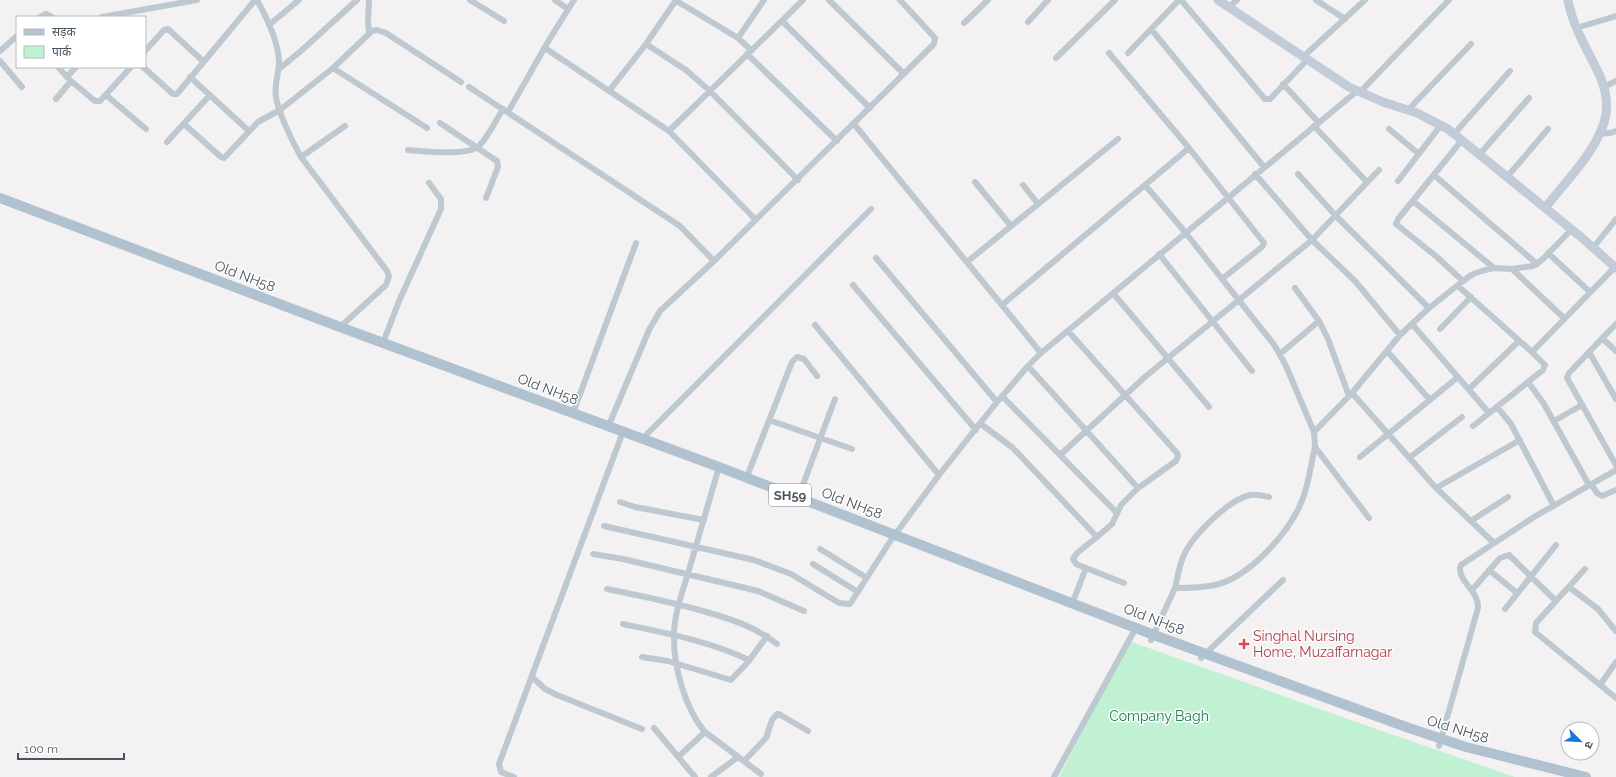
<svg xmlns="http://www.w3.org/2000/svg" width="1616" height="777" font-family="Raleway,'Noto Sans Devanagari',sans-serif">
<rect width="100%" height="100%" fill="#f3f1f1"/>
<path fill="#bff1d2" d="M1129,641L1339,716L1515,777H1059Z"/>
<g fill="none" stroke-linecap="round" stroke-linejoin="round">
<path stroke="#bec8d0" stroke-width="6" d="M257,0C267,18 278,40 279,61C279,73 274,85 276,97C278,112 293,143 301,157L387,271L389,276L386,285L339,328
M369,0L368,21L369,34
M470,0L504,21
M555,0L568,9
M675,0L738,38L751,50
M829,0L904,74
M1181,0L1265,99H1270L1308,59
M1316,0L1345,19
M1229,7L1237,0
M40,17L46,14L52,17
M102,17L197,0
M782,21L870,108
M1028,22L1048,0
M964,23L988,0
M269,25L299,0
M1576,28L1616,16
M1151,29L1264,167
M738,38L764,0
M646,44L686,70L710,91L798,180
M545,48L669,131L756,220
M0,51L17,36
M145,51L164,30L168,29L203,61
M1109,53L1189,148L1264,243L1262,247L1222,279
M1128,53L1179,0
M747,54L837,141
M1304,56L1365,0
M1056,58L1115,0
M0,61L22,87
M58,67L67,77
M143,67L173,94H177L255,0
M333,68L427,128
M279,69L302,50L357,0
M190,77L249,131
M71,81L67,77L76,67
M1283,84L1319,123
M469,87L680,226L714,261
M1604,87L1616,81
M609,91L646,44L676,0
M1360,92L1449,0
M106,95L146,129
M56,99L71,81L95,101H100L131,67
M1408,110L1471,44
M508,112L549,40L574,0
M440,123L497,161L498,167L486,198
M184,124L221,157L224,158L258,122L280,110L333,68L372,31L377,30L386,33L461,82
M854,124L1041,353
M1314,126L1367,182
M1389,129L1419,154
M669,131L803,0
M1454,134L1510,71
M1599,134L1610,133L1616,131
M1462,140L1398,219L1396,224L1437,257L1463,281
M167,142L209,96
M408,150C424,151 469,157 480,145C489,135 496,120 503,109
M1479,155L1529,98
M301,157L345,126
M1255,174L1312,240L1355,281L1400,335
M1298,174L1336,216L1429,308
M1434,175L1537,264
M1507,177L1548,129
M1398,181L1441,125
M975,182L1011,226
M1023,185L1038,204
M1145,185L1185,232L1275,346L1286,366L1314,432L1315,447C1311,464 1309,482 1303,498C1291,531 1250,577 1215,585C1202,588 1188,588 1175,588L1151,640
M1413,201L1494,268
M1593,248L1616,219
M1548,253L1590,292
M1159,254L1252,371
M876,258L997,402
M967,262L1118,139
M1512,269L1564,318
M853,285L976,430
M1458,286L1532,352L1615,267
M1295,288L1319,321
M1113,293L1209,407
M1002,305L1189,148
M1412,324L1489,413
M1616,324L1569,373L1567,378L1616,465
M815,325L939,475
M1440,329L1471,297
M1068,331L1177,453L1178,456L1176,461L1138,488
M1602,338L1616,351
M383,343L399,301L441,209V199L429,183
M1387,351L1430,400
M1589,352L1616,399
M1280,354L1319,321L1328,339L1349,396
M1028,366L1138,488L1121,505L1112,524L1097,537
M1528,382L1544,404L1589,485
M1469,389L1519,341
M1352,393L1436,488L1494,543
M1002,396L1117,513
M1497,407L1511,424L1554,506
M573,413L636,243
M769,420L852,449
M1554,421L1582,405
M981,424L1013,448L1097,537L1077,553L1073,559L1076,564L1086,568L1072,604
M1473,426L1543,370L1545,365L1532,352
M608,427L649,330L660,311L714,261L934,44L935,38L900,0
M1314,432L1352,393L1400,335L1429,308L1463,281L1473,274L1485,270L1494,268L1512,269L1533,266L1543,259L1572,229
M642,439L871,209
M1315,447L1369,518
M1060,455L1146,376L1312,240L1379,170
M1360,457L1458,377
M1409,458L1462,417
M719,467C709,502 699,536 689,570C683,591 674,613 674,635C673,665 685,709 705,732L761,774
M746,479L792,362L797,357L804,359L817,376
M1591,484L1597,493L1602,496L1616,490
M1436,488L1520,440
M798,498L835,399
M620,502L635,507L704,520
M1471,521L1508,497
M604,526L754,560L791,574L839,603L850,604L891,540L939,475L997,402L1028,366L1041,353L1357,91
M820,549L867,578
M593,554L623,559L758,591L804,611
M813,564L858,592
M1086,568L1124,583
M1585,569L1536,623L1535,632L1616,698
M1489,570L1517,593
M1569,587L1598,609L1616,631
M1175,588C1178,576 1179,564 1185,553C1194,534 1230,499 1250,495C1257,494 1263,496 1269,497
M607,589C642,596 676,603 710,613C734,620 757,628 777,644
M1472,590L1500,558L1509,555L1556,601
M1505,609L1556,545
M623,624C666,633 709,641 749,660
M642,657L668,661L731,680L748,662L767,636
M1201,658L1283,580
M532,677L545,689L557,695L642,729
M1600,685L1616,662
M654,728L695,777
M1439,746L1478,608C1479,591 1459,582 1460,568L1461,565L1534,517L1616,470
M678,757L705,732
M744,761L766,738L772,720L777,714H779L808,731
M514,777L501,772L499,764L621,437
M711,777L738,757
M1054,777L1133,633"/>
<path stroke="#c1ccd8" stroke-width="9" d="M1218,0L1349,87L1383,102L1417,113L1448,129L1581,237L1616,268
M1545,208C1565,182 1601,147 1606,114C1608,101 1605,88 1600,76C1588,50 1573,28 1568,0"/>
<path stroke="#b0c1d0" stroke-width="10" d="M0,198L340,327L719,467L1154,635L1409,728L1466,747L1586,777"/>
</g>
<path fill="#e0444e" stroke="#fff" stroke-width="1.5" d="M1242 638h4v4h4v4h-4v4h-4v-4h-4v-4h4z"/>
<g text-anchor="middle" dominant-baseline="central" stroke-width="3" stroke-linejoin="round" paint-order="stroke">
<rect fill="#fff" stroke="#7f878f" stroke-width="1" x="769" y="484" width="42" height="22" rx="3"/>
<g font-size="13" font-weight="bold" fill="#48545f">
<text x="790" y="495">SH59</text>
</g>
<g font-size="14" fill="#48545f" stroke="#fff">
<text transform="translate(245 276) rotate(21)">Old NH58</text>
<text transform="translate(548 389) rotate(21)">Old NH58</text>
<text transform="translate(852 503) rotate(21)">Old NH58</text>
<text transform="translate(1154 619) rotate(21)">Old NH58</text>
<text transform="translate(1458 729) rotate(17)">Old NH58</text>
</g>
<g font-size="14" fill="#be3a42" stroke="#fff" text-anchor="start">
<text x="1253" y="636">Singhal Nursing<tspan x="1253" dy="16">Home, Muzaffarnagar</tspan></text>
</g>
<g font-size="14" fill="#15844b" stroke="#fff">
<text x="1159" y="716">Company Bagh</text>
</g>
</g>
<rect x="16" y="16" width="130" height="52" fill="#ffffff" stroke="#b6bbbf"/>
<rect x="24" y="29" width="20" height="6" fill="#b0c1d0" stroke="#b6bbbf"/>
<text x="52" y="36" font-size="12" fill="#48545f">सड़क</text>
<rect x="24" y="46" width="20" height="12" fill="#bff1d2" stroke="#b6bbbf"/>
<text x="52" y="56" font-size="12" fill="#48545f">पार्क</text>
<g transform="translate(1580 741) rotate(114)"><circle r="19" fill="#ffffff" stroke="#b6bbbf"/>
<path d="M0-3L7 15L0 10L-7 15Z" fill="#1574e9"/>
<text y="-6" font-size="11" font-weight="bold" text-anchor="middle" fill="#48545f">उ</text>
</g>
<path d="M18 753v6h106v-6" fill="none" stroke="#48545f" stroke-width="2"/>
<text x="24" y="753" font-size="12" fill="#48545f" stroke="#ffffff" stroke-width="3" paint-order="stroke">100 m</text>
</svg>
